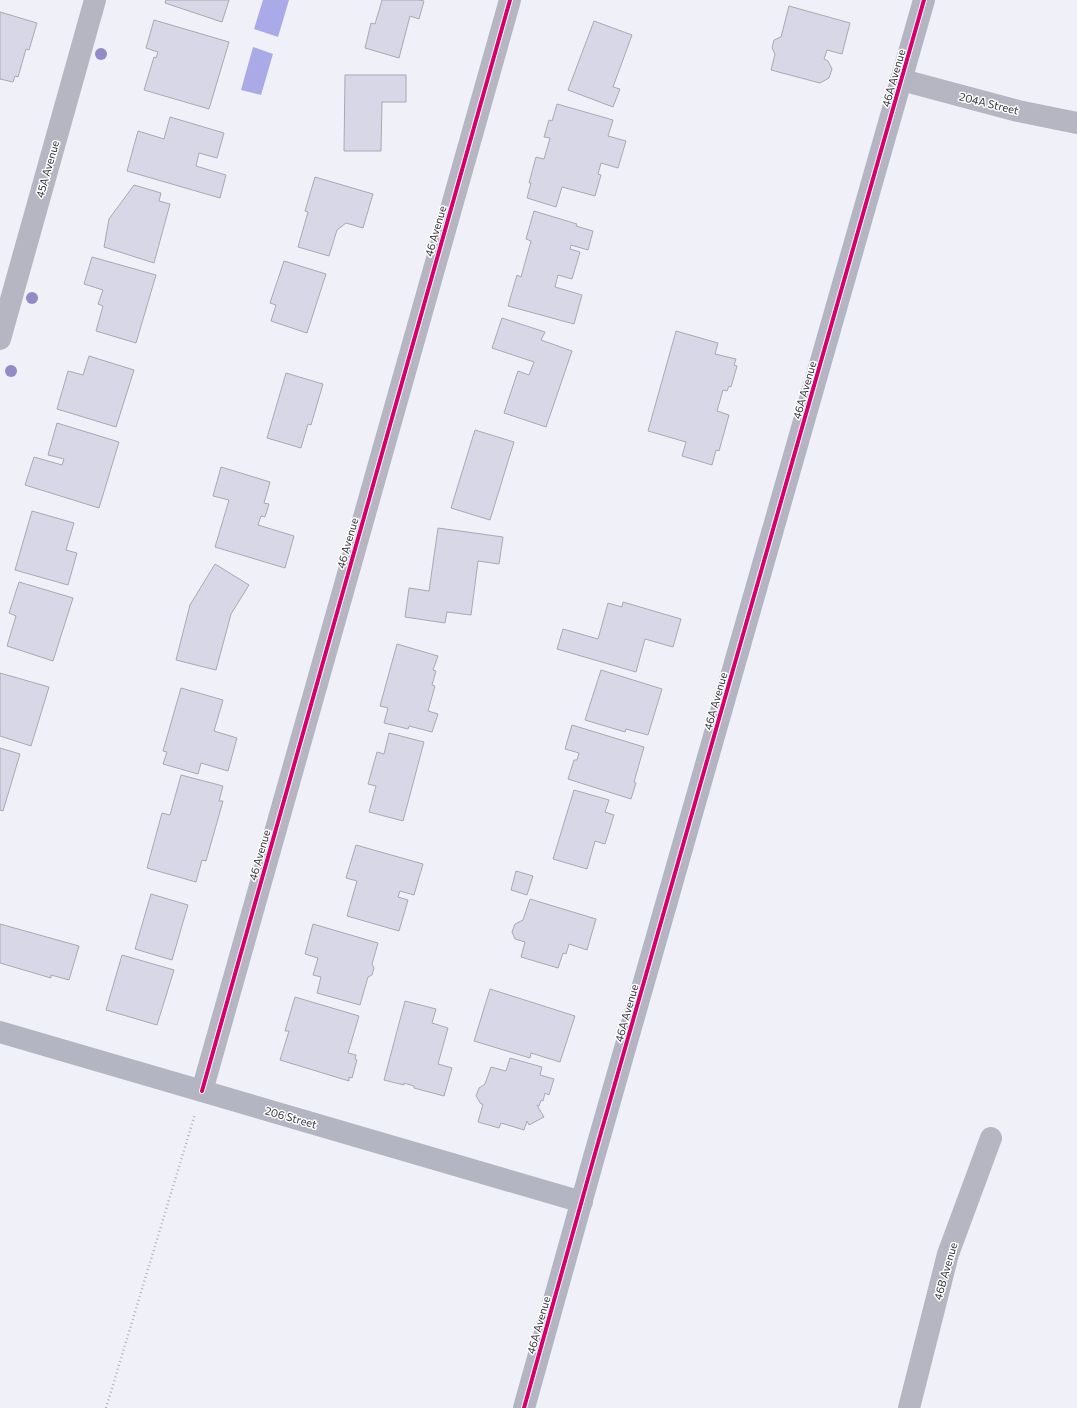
<svg xmlns="http://www.w3.org/2000/svg" width="1077" height="1408" font-family="Commissioner,sans-serif">
<rect width="100%" height="100%" fill="#f0f1f8"/>
<path fill="#abaae8" d="M263,0H289L278,37L254,29Z
M253,47L273,54L261,95L241,90Z"/>
<path fill="#d7d7e8" stroke="#a8a9b0" d="M166,0H229L222,22L165,3Z
M382,0H419L424,1L419,19L410,16L399,58L365,48L371,23L375,24Z
M789,6L850,23L842,54L827,50L824,59L828,61L832,69L829,78L820,83L771,70L775,54L772,48L774,40L781,37Z
M0,12L37,23L29,50L26,49L18,77L15,76L13,82L0,79Z
M154,20L229,42L209,109L144,90L154,57L156,58L158,52L146,48Z
M594,21L632,35L613,87L620,89L613,107L568,90Z
M345,75H406V102H382L381,151H344Z
M557,104L613,120L608,136L626,141L618,168L601,163L598,174L601,175L595,196L562,187L556,207L527,198L531,183H529L536,157L544,159L550,138L544,137L549,120L552,121Z
M170,117L224,133L217,158L199,153L196,166L226,175L220,198L127,171L138,131L164,139Z
M315,177L373,194L363,228L346,223L337,230L329,256L298,247L308,212L305,211Z
M134,185L161,193L159,201L170,204L154,263L104,247L109,219Z
M534,211L577,224L576,226L593,231L588,250L571,245L570,249L580,252L572,279L558,275L555,287L582,295L574,324L508,306L517,275L521,277L531,241L526,239Z
M92,257L156,275L136,343L96,331L103,306L98,304L103,290L84,284Z
M284,261L326,274L307,333L271,321L276,305L270,303Z
M502,318L545,332L541,340L572,351L546,427L504,413L518,371L529,375L534,362L492,348Z
M676,331L718,343L715,354L736,359L734,365L737,366L731,387L729,386L727,391L723,390L717,411L729,415L719,451L716,450L712,465L682,456L686,442L648,431Z
M89,356L134,370L116,427L57,409L68,371L83,375Z
M286,373L323,384L311,425L308,424L301,448L267,438Z
M57,423L119,442L99,508L25,485L34,457L62,465L64,459L48,455Z
M475,430L514,442L490,520L451,508Z
M221,467L270,482L264,503L269,504L265,517L261,516L258,525L294,536L285,568L215,547L229,500L213,496Z
M32,511L74,523L66,550L77,553L68,585L15,570Z
M438,528L503,537L499,564L478,561L471,615L447,612L445,623L405,617L409,588L429,591Z
M215,564L249,585L231,614L216,670L176,660L190,605Z
M19,582L73,598L53,661L7,646L16,616L9,613Z
M623,602L681,619L673,647L645,639L636,672L557,649L563,629L598,639L608,603L622,607Z
M397,644L438,656L433,670L436,671L432,685L435,686L428,711L438,714L432,732L409,726L408,729L384,723L388,708L380,706Z
M601,670L662,689L648,735L626,729L625,732L585,720Z
M0,673L49,687L31,746L0,736Z
M181,688L223,700L214,731L237,738L228,771L201,763L198,774L163,764L167,752L163,751Z
M572,725L644,747L634,782L636,783L631,799L568,779L574,760H577L579,753L565,749Z
M389,733L424,742L403,821L369,812L376,786L368,784L377,752L384,754Z
M0,748L20,754L3,811L0,810Z
M181,775L223,786L219,801H223L206,861L202,860L196,882L147,868L162,813L170,815Z
M574,790L609,800L605,812L614,815L605,844L595,841L587,869L553,859Z
M356,845L423,864L414,895L400,891L398,897L408,900L399,931L347,916L357,881L346,878Z
M516,871L533,876L527,895L511,890Z
M151,894L188,905L172,960L135,949Z
M530,899L596,919L587,950L569,944L566,954L563,953L558,968L521,957L525,942L515,939L512,932L515,924L523,920Z
M0,924L79,946L69,980L51,975V978L0,963Z
M313,924L378,943L372,964L374,968L372,975L368,977L360,1005L317,993L321,977L313,975L318,958L305,954Z
M122,955L174,970L157,1025L106,1010Z
M490,989L575,1016L560,1062L531,1053L530,1058L474,1041Z
M295,997L359,1016L348,1053L356,1055L355,1059L357,1060L352,1078L349,1077V1081L280,1060L289,1031H285Z
M405,1001L436,1009L432,1023L448,1028L438,1064L452,1068L444,1096L414,1088V1086L404,1083V1085L384,1080Z
M510,1058L542,1067L540,1075L554,1079L549,1095L545,1093L543,1101L541,1100L539,1106L537,1105L544,1117L529,1125L527,1121L524,1130L501,1123L499,1128L478,1122L483,1104H481L476,1096L479,1088L485,1084L491,1067L506,1071Z"/>
<g fill="none" stroke-linecap="round" stroke-linejoin="round">
<path stroke="#b1b2bc" stroke-width="2.5" stroke-dasharray="1 3" stroke-linecap="butt" d="M106,1408L195,1114"/>
<path stroke="#b5b6c2" stroke-width="22" d="M902,80L1018,111L1077,123
M0,339L95,0
M202,1091L510,0
M909,1408L948,1254L991,1138"/>
<path stroke="#b4b5c2" stroke-width="22" d="M0,1032L582,1202
M524,1408L594,1157L924,0"/>
<defs>
<path id="cycleway" d="M202,1091L510,0
M524,1408L594,1157L924,0"/>
</defs>
<use href="#cycleway" stroke="#fff" stroke-width="6"/>
<use href="#cycleway" stroke="#d6006c" stroke-width="4"/>
</g>
<g fill="#928bc5">
<circle cx="101" cy="54" r="6"/>
<circle cx="32" cy="298" r="6"/>
<circle cx="11" cy="371" r="6"/>
</g>
<g text-anchor="middle" dominant-baseline="central" stroke-width="3" stroke-linejoin="round" paint-order="stroke">
<g font-size="11" fill="#34353d" stroke="#fff">
<text transform="translate(893 78) rotate(-74)">46A Avenue</text>
<text transform="translate(989 103) rotate(14)">204A Street</text>
<text transform="translate(47 169) rotate(-74)">45A Avenue</text>
<text transform="translate(435 231) rotate(-74)">46 Avenue</text>
<text transform="translate(804 390) rotate(-74)">46A Avenue</text>
<text transform="translate(347 543) rotate(-74)">46 Avenue</text>
<text transform="translate(715 701) rotate(-74)">46A Avenue</text>
<text transform="translate(259 855) rotate(-74)">46 Avenue</text>
<text transform="translate(626 1013) rotate(-74)">46A Avenue</text>
<text transform="translate(291 1117) rotate(16)">206 Street</text>
<text transform="translate(945 1271) rotate(-74)">46B Avenue</text>
<text transform="translate(538 1325) rotate(-74)">46A Avenue</text>
</g>
</g>
</svg>
